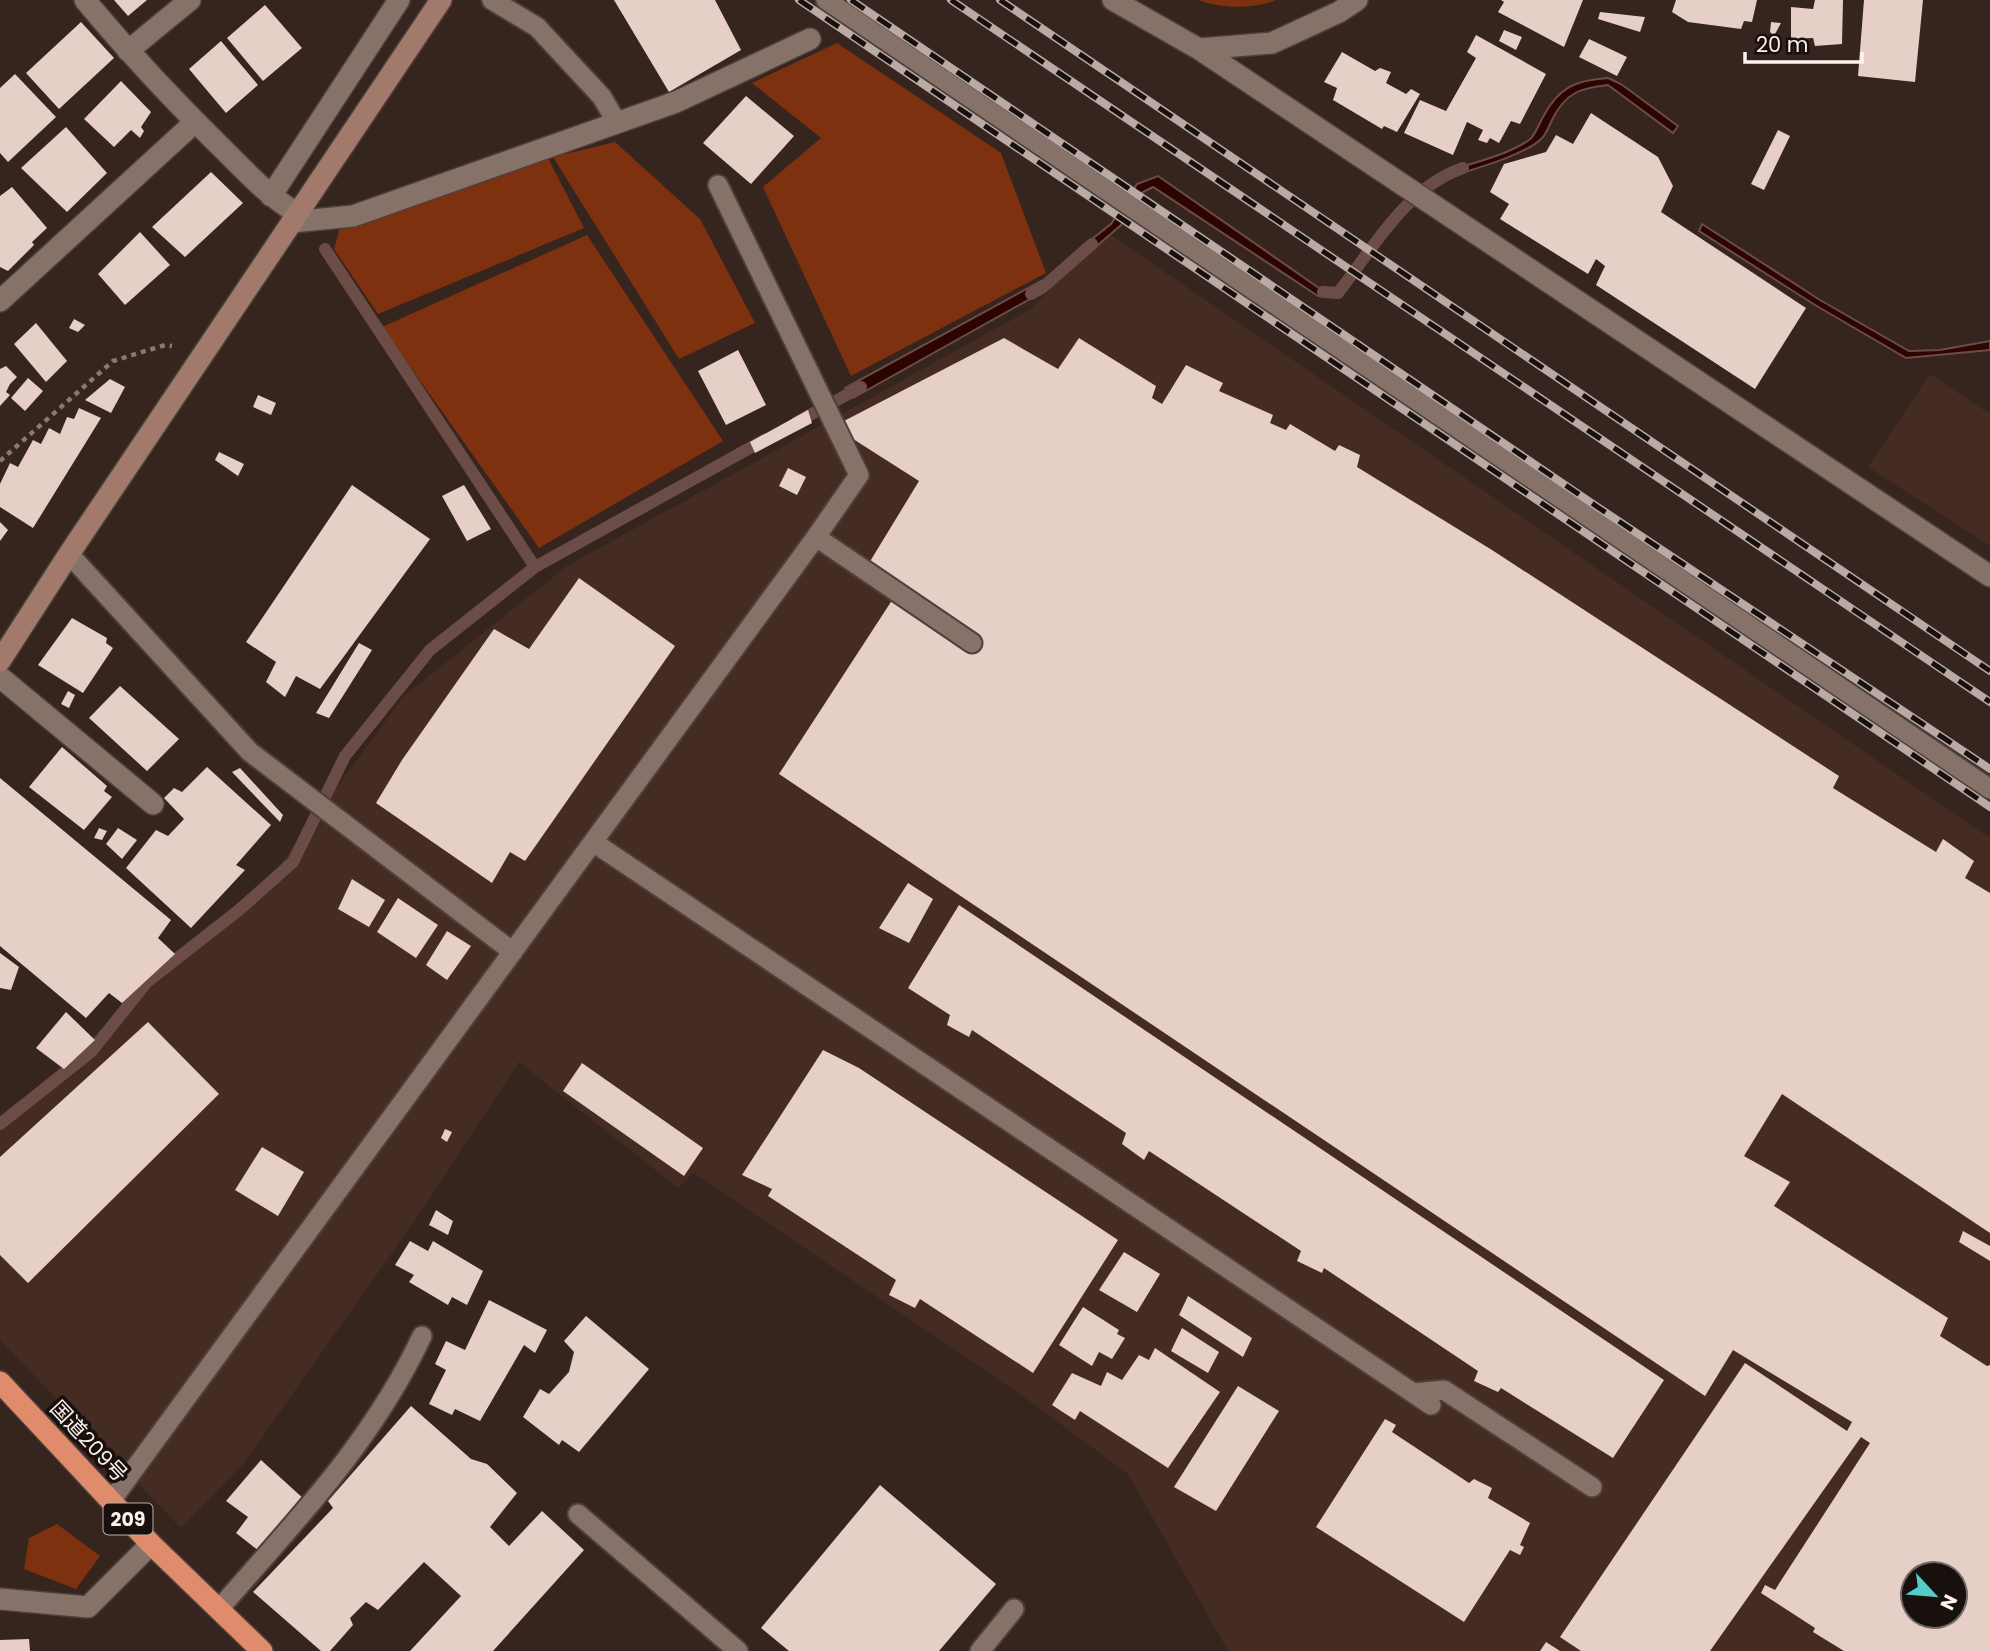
<svg xmlns="http://www.w3.org/2000/svg" width="1990" height="1651" font-family="Poppins,'Noto Sans JP',sans-serif">
<rect width="100%" height="100%" fill="#36241e"/>
<path fill="#442c23" fill-rule="evenodd" d="M1105,231L1990,838V1651H1228L1128,1474L1023,1396L694,1173L678,1188L519,1062L420,1213L244,1463L181,1528L0,1340V1120L273,874L404,696L567,566L1031,309ZM1913,1574H1955V1616H1913Z
M1930,374L1990,414V546L1868,467Z"/>
<path fill="#7e310f" d="M1199,0H1276C1255,9 1220,9 1199,0Z
M837,43L1001,153L1046,273L851,376L763,187L821,138L752,83Z
M615,142L700,219L755,323L679,359L553,157Z
M547,156L584,228L378,314L334,249L340,227Z
M587,235L723,441L539,548L382,327Z
M57,1524L100,1556L76,1589L24,1569L29,1538Z"/>
<path fill="#2d0500" stroke="#6c4c47" stroke-width="2" d="M1608,78L1621,84L1678,126L1673,133L1608,85C1580,88 1565,93 1552,120C1549,126 1546,135 1541,139C1525,155 1473,169 1450,177L1448,171C1472,163 1508,155 1529,140C1535,136 1539,124 1543,117C1558,88 1575,80 1608,78Z
M1158,176L1319,288L1338,289L1341,297L1318,296L1153,187L1141,193L1121,225L1082,259L1077,251L1111,224L1137,184Z
M1702,224L1820,300L1909,351L1940,350L1990,341V350L1906,358L1815,305L1699,231Z
M1041,281L1046,290L853,398L845,388Z"/>
<g fill="none" stroke-linecap="round" stroke-linejoin="round">
<path stroke="#6c4c47" stroke-width="12" d="M325,249L535,567
M1323,292L1338,293C1373,248 1407,187 1463,168
M1031,294L1042,288L1092,244
M797,422L861,387
M0,1124L91,1052L147,982L239,910L293,862L345,756L430,650L535,567L766,439"/>
</g>
<path fill="#e6cfc6" fill-rule="evenodd" d="M114,0H147L128,16Z
M614,0H715L741,50L669,92Z
M1501,0H1583L1564,47L1498,12L1504,2Z
M1676,0H1757L1752,22L1744,21L1741,29L1688,22L1672,12Z
M1815,0H1843L1842,44L1815,46L1813,38L1791,39V7L1813,9Z
M1864,0H1923L1915,82L1858,76Z
M265,5L302,48L263,81L227,38Z
M1600,12L1645,17L1640,32L1598,19Z
M81,22L114,58L59,109L26,73Z
M1771,22L1781,23L1774,36L1770,32Z
M1504,30L1522,37L1516,50L1499,41Z
M1476,35L1546,74L1520,124L1511,121L1499,143L1490,138L1487,143L1478,140L1483,130L1467,122L1453,155L1404,133L1420,100L1446,111L1476,58L1467,52Z
M1589,39L1627,57L1617,76L1579,57Z
M221,41L258,85L226,113L189,69Z
M1342,52L1375,71L1380,68L1391,72L1386,83L1406,94L1411,89L1420,94L1397,132L1384,126L1382,129L1333,100L1337,88L1324,82Z
M15,74L56,117L8,162L0,153V88Z
M121,81L151,112L141,127L144,131L140,138L131,130L114,147L84,119Z
M746,96L794,136L751,184L703,143Z
M1591,113L1658,157L1673,186L1661,212L1806,308L1755,389L1596,285L1605,266L1596,259L1588,274L1500,219L1509,204L1490,192L1504,164L1546,152L1556,135L1573,144Z
M66,127L107,173L67,212L21,168Z
M1778,130L1790,136L1764,190L1751,184Z
M211,172L243,203L185,257L152,227Z
M12,187L47,228L32,242L34,245L8,271L0,267V196Z
M140,232L170,265L125,305L98,274Z
M74,319L85,325L78,332L69,328Z
M36,323L67,361L46,382L14,344Z
M1004,338L1058,369L1079,338L1156,386L1152,398L1162,404L1186,365L1223,383L1219,391L1273,415L1270,423L1286,430L1290,424L1335,451L1339,445L1360,455L1357,467L1492,550L1839,776L1833,788L1936,852L1943,839L1974,861L1965,878L1990,893V1233L1782,1094L1744,1156L1790,1182L1774,1206L1948,1318L1940,1336L1987,1366L1990,1365V1651H1844L1813,1632L1815,1628L1761,1593L1765,1585L1775,1590L1870,1443L1861,1437L1710,1651H1581L1560,1637L1745,1363L1847,1431L1852,1422L1733,1350L1705,1396L779,774L900,588L866,568L919,481L839,430L842,422ZM1913,1574H1955V1616H1913Z
M738,350L766,405L726,425L698,371Z
M6,366L17,377L10,384L6,392L10,395L0,406V369Z
M28,378L43,391L25,411L11,398Z
M110,379L125,387L111,413L85,400Z
M258,395L276,403L271,415L253,407Z
M79,408L101,418L33,528L0,507V484L10,463L18,467L33,440L41,444L49,428L60,434L67,417L74,419Z
M808,410L812,423L755,453L750,442Z
M219,452L244,464L238,476L215,460Z
M788,468L806,477L797,495L779,486Z
M352,485L430,539L320,689L296,676L285,697L266,682L276,662L246,642Z
M464,485L491,529L467,541L442,496Z
M0,522L8,530L0,541Z
M579,578L675,646L525,861L510,852L492,883L376,803L402,760L494,629L529,649Z
M72,618L107,638L106,643L113,648L83,693L38,665Z
M359,643L372,650L329,718L316,713Z
M120,686L179,739L147,771L89,718Z
M68,691L75,695L69,708L61,704Z
M62,747L107,786L104,791L112,797L84,830L29,787Z
M207,767L271,825L236,865L245,870L191,928L126,868L156,830L168,836L184,819L164,798L174,788L182,792Z
M240,768L283,815L280,822L232,772Z
M0,778L171,920L158,938L175,954L122,1003L109,993L86,1018L0,946Z
M99,828L107,831L102,840L94,838Z
M118,828L137,840L122,859L106,844Z
M352,879L385,900L369,927L338,909Z
M908,883L933,899L909,943L879,928Z
M398,898L438,925L416,958L377,932Z
M959,905L1664,1380L1613,1458L1501,1388L1498,1392L1474,1381L1478,1371L1324,1268L1322,1273L1297,1261L1301,1251L1149,1151L1144,1160L1122,1144L1126,1133L972,1030L969,1037L947,1025L950,1015L908,988Z
M447,931L471,946L447,980L426,965Z
M0,953L19,967L11,990L0,988Z
M66,1012L95,1040L64,1069L36,1048Z
M148,1022L219,1094L28,1283L0,1255V1157Z
M823,1050L859,1068L1118,1240L1033,1373L920,1299L915,1308L889,1295L896,1280L768,1196L772,1189L742,1175Z
M582,1063L703,1148L684,1176L563,1091Z
M445,1129L452,1132L447,1142L441,1138Z
M262,1147L304,1172L278,1216L235,1190Z
M436,1210L453,1221L448,1235L429,1225Z
M1963,1231L1990,1246V1261L1959,1242Z
M410,1241L428,1251L433,1241L483,1271L467,1305L452,1297L448,1305L409,1282L414,1275L395,1265Z
M1124,1252L1160,1274L1137,1312L1099,1290Z
M1188,1296L1252,1338L1243,1357L1179,1315Z
M489,1300L547,1330L535,1353L524,1345L480,1421L455,1409L452,1415L429,1404L446,1370L435,1364L446,1341L465,1350Z
M1083,1307L1119,1330L1117,1334L1125,1338L1112,1359L1099,1352L1092,1366L1059,1345Z
M586,1316L649,1369L579,1452L562,1440L559,1445L523,1417L540,1389L549,1394L569,1372L574,1352L564,1341Z
M1182,1328L1219,1352L1208,1373L1171,1351Z
M1155,1348L1220,1392L1168,1468L1080,1411L1075,1420L1052,1405L1072,1373L1101,1386L1107,1372L1122,1380L1139,1355L1149,1360Z
M1238,1386L1279,1411L1216,1511L1174,1487Z
M411,1406L471,1459L487,1464L517,1493L490,1527L509,1546L542,1511L584,1550L493,1651H410L461,1596L424,1562L378,1610L366,1602L350,1618L353,1625L330,1651H321L253,1592L333,1508L328,1501Z
M1385,1419L1396,1425L1392,1432L1469,1483L1474,1479L1492,1488L1488,1498L1530,1523L1520,1545L1524,1547L1520,1555L1510,1550L1464,1622L1316,1527Z
M261,1460L305,1500L259,1551L236,1533L248,1517L226,1501Z
M880,1485L996,1584L939,1651H789L761,1628Z
M29,1639L30,1651H0V1640Z
M1546,1642L1560,1651H1540Z"/>
<g fill="none" stroke-linecap="round" stroke-linejoin="round">
<defs>
<path id="lane" d="M492,0L537,27L602,97L617,123
M826,0C1213,265 1603,524 1990,789
M718,185L859,475L816,537
M69,554L250,752L513,952
M593,842L1431,1405
M1413,1393L1444,1390L1592,1487
M111,1501L816,537L972,643
M578,1514L738,1651
M219,1609C294,1523 373,1441 422,1336
M980,1651L1014,1609"/>
<path id="street" d="M85,0C129,53 175,102 224,150C247,173 269,197 297,213
M1113,0L1199,49L1272,43L1339,12L1357,0
M1199,49L1990,576
M128,51L190,0
M271,196L399,0
M292,222L353,216L676,102L810,39
M0,301L195,122
M0,677L153,804
M0,1599L88,1607L151,1544"/>
<path id="secondary" d="M0,661L69,554L441,0"/>
<path id="highway" d="M0,1382L151,1544L262,1651"/>
</defs>
<use href="#lane" stroke="#4e3f3a" stroke-width="23"/>
<use href="#street" stroke="#4e3f3a" stroke-width="24"/>
<use href="#secondary" stroke="#4e3f3a" stroke-width="24"/>
<use href="#highway" stroke="#4e3f3a" stroke-width="24"/>
<path stroke="#887973" stroke-width="4.5" stroke-dasharray="5 5" stroke-linecap="butt" d="M0,461L113,361L165,345L172,346"/>
<use href="#lane" stroke="#87726a" stroke-width="19"/>
<use href="#street" stroke="#87726a" stroke-width="21"/>
<use href="#secondary" stroke="#a27a6b" stroke-width="21"/>
<use href="#highway" stroke="#e08c6c" stroke-width="21"/>
<defs>
<path id="rail" d="M799,0L1990,807
M851,0L1596,506L1990,769
M951,0L1990,702
M1000,0L1990,671"/>
</defs>
<use href="#rail" stroke="#b9aaa5" stroke-width="8"/>
<use href="#rail" stroke="#17100d" stroke-width="5" stroke-dasharray="16" stroke-linecap="butt"/>
</g>
<g text-anchor="middle" dominant-baseline="central" stroke-width="7" stroke-linejoin="round" paint-order="stroke">
<rect fill="#17100d" stroke="#b9aeaa" stroke-width="2" x="103.5" y="1503.5" width="49" height="31" rx="5"/>
<g font-size="19" font-weight="bold" fill="#fef2ed">
<text x="128" y="1519">209</text>
</g>
<g font-size="21" fill="#fef2ed" stroke="#17100d">
<text transform="translate(89 1441) rotate(47)">国道209号</text>
</g>
</g>
<g transform="translate(1934 1595) rotate(116)"><circle r="33" fill="#17100d" stroke="#736a67" stroke-width="2"/>
<path d="M0-5L12 26L0 18L-12 26Z" fill="#54cdc8"/>
<text y="-10" font-size="19" font-weight="bold" text-anchor="middle" fill="#fef2ed">N</text>
</g>
<path d="M1745 52v10h117v-10" fill="none" stroke="#fef2ed" stroke-width="3.5"/>
<text x="1756" y="52" font-size="21" fill="#fef2ed" stroke="#17100d" stroke-width="5" paint-order="stroke">20 m</text>
</svg>
